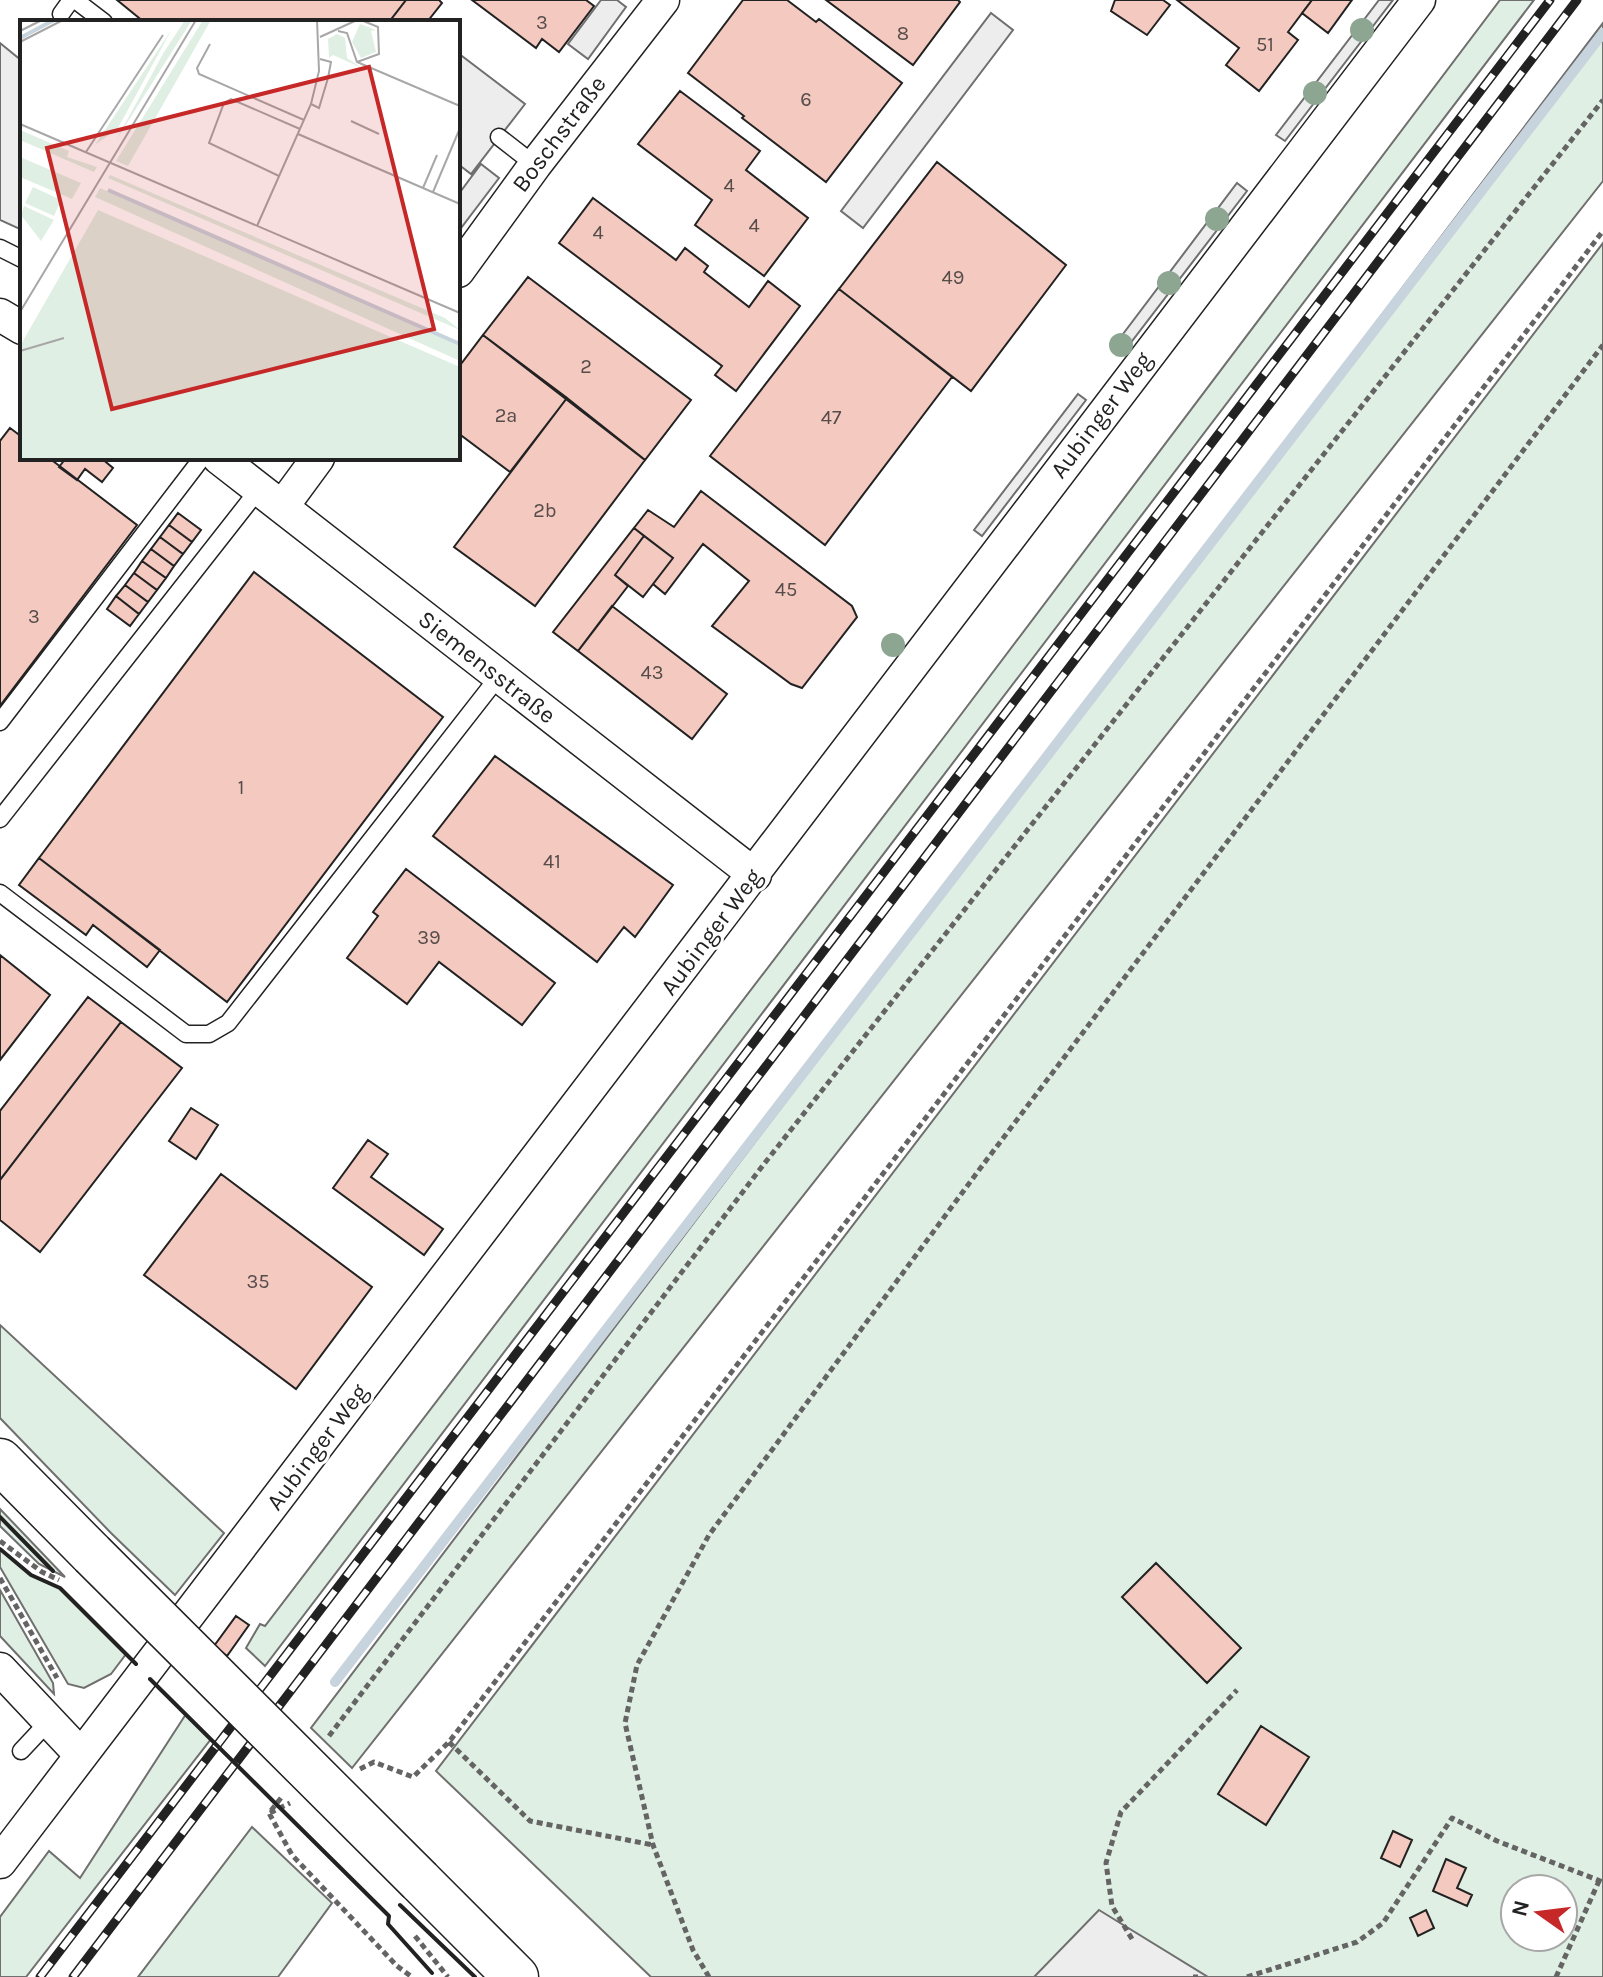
<svg xmlns="http://www.w3.org/2000/svg" width="1603" height="1977" font-family="Karla,sans-serif">
<rect width="100%" height="100%" fill="#fff"/>
<path fill="#e0efe3" stroke="#6f6f6f" stroke-width="2" fill-rule="evenodd" d="M1500,0H1534L265,1666L246,1648L260,1624L265,1626L944,737Z
M1603,23V181L352,1768L311,1728Z
M1603,243V1977H651L436,1771ZM1515,1889H1563V1937H1515Z
M0,1325L224,1533L175,1595L111,1533L0,1418Z
M0,1509L65,1577L39,1564L0,1526Z
M0,1549L29,1574L60,1588L126,1654L111,1674L84,1688L68,1684L0,1567Z
M0,1590L53,1683L54,1694L0,1636Z
M186,1714L211,1739L26,1977H0V1917L49,1851L80,1878Z
M252,1827L332,1903L278,1977H138Z"/>
<path fill="#ededed" stroke="#6f6f6f" stroke-width="2" d="M601,0H617L626,7L588,59L568,44Z
M1379,0H1393L1285,141L1276,135Z
M991,13L1013,30L863,228L841,211Z
M0,43L22,61V230L0,220Z
M458,53L525,104L471,174L458,164Z
M481,164L499,178L458,232V195Z
M1237,183L1247,191L1129,345L1120,338Z
M1078,394L1086,400L982,536L974,530Z
M1099,1910L1208,1977H1034Z"/>
<g fill="none" stroke-linecap="round" stroke-linejoin="round">
<path stroke="#c7d3dd" stroke-width="10" d="M335,1682L1603,33"/>
</g>
<path fill="#f3c9c0" stroke="#222" stroke-width="2" d="M117,0H406L389,22H144Z
M406,0H439L442,3L427,22H389Z
M472,0H586L594,6L559,52L542,39L536,48Z
M743,0H787L816,22L819,19L902,83L826,182L742,118L744,116L688,73Z
M826,0H958L960,2L913,65Z
M1115,0H1163L1170,5L1147,35L1111,11Z
M1177,0H1312L1288,32L1298,40L1259,91L1226,65L1239,48Z
M1312,0H1352L1328,33L1302,13Z
M680,91L760,151L746,170L808,218L764,276L695,225L712,200L638,144Z
M937,162L1066,265L971,391L839,289Z
M593,198L676,260L685,248L708,266L704,272L749,307L768,281L800,306L736,391L715,375L722,366L559,243Z
M528,277L691,400L645,460L483,335Z
M839,289L952,377L825,545L710,456Z
M483,335L567,398L510,472L458,433V368Z
M567,398L645,460L535,606L454,547Z
M10,428L22,437V458H49L137,525L0,706V441Z
M66,458H101L113,468L102,482L85,469L77,480L59,467Z
M701,491L852,606L857,617L802,688L791,684L712,626L749,581L703,544L665,594L653,584L673,558L634,528L648,510L674,527Z
M178,513L201,530L192,542L169,525Z
M169,525L192,542L183,554L160,537Z
M634,528L644,536L615,575L628,586L578,651L553,632Z
M644,536L673,558L643,597L615,575Z
M160,537L183,554L174,566L151,549Z
M151,549L174,566L166,578L142,561Z
M142,561L166,578L157,590L134,573Z
M254,572L443,717L227,1002L39,858Z
M134,573L157,590L148,602L125,585Z
M125,585L148,602L139,614L116,596Z
M116,596L139,614L130,626L107,609Z
M612,606L727,694L692,739L578,651Z
M495,756L673,885L635,937L624,927L597,962L433,836Z
M39,858L160,950L147,967L93,925L86,935L19,885Z
M406,869L555,983L522,1025L439,962L407,1004L347,958L378,916L373,912Z
M0,955L50,995L0,1060Z
M88,997L121,1022L0,1180V1111Z
M121,1022L182,1068L40,1252L0,1220V1180Z
M191,1108L218,1125L196,1159L169,1141Z
M368,1140L388,1154L371,1177L443,1229L424,1255L333,1188Z
M221,1174L372,1287L296,1389L144,1275Z
M1156,1563L1241,1648L1207,1683L1122,1597Z
M236,1616L249,1625L227,1656L214,1646Z
M1261,1726L1309,1757L1266,1825L1218,1794Z
M1393,1831L1412,1840L1400,1867L1381,1858Z
M1446,1859L1466,1868L1457,1888L1472,1895L1467,1906L1433,1891Z
M1426,1910L1434,1928L1418,1936L1410,1918Z"/>
<g fill="none" stroke-linecap="round" stroke-linejoin="round">
<defs>
<path id="lane" d="M75,0L104,22
M61,14L71,0
M499,137L535,165
M0,248L22,259
M0,722L202,458
M0,819L259,489
M0,893L186,1034H209L228,1023L499,676
M21,1751L50,1720"/>
<path id="street" d="M458,271L535,165L663,0
M0,315L22,328
M219,458L755,875
M282,507L318,458
M0,1669L81,1755
M0,1862L1419,0"/>
<path id="secondary" d="M0,1461L92,1554
M420,1881L516,1977"/>
</defs>
<use href="#lane" stroke="#222" stroke-width="19"/>
<use href="#street" stroke="#222" stroke-width="35"/>
<use href="#secondary" stroke="#222" stroke-width="47"/>
<path stroke="#646464" stroke-width="5" stroke-dasharray="6 4" stroke-linecap="butt" d="M0,1541L42,1572L59,1580
M0,1578L57,1678
M329,1736L764,1164L1603,100
M449,1742L530,1821L653,1845
M360,1769L374,1762L413,1777L449,1742L1603,231
M281,1798L269,1813L292,1855L397,1966L412,1977
M270,1813L290,1803
M415,1936L448,1977
M1132,1939L1112,1906L1106,1863L1121,1812L1237,1690
M709,1977L693,1950L653,1845L625,1723L637,1665L709,1535L982,1166L1603,345
M1193,1977H1198
M1247,1977L1357,1942L1383,1923L1452,1818L1497,1841L1603,1882
M1556,1977L1599,1881"/>
<use href="#lane" stroke="#fff" stroke-width="16"/>
<use href="#street" stroke="#fff" stroke-width="32"/>
<use href="#secondary" stroke="#fff" stroke-width="44"/>
<defs>
<path id="rail" d="M40,1977L1550,0
M73,1977L1577,0"/>
</defs>
<use href="#rail" stroke="#222" stroke-width="9"/>
<use href="#rail" stroke="#fff" stroke-width="6" stroke-dasharray="18" stroke-linecap="butt"/>
<defs>
<path id="secondary-bridge" d="M92,1554L420,1881"/>
</defs>
<use href="#secondary-bridge" stroke="#222" stroke-width="47" stroke-linecap="butt"/>
<use href="#secondary-bridge" stroke="#fff" stroke-width="44"/>
<path stroke="#222" stroke-width="4" d="M0,1517L53,1571
M0,1549L31,1575L60,1588L136,1664
M150,1679L389,1916L388,1924L432,1973
M400,1905L475,1977"/>
</g>
<g fill="#8da692">
<circle cx="1362" cy="30" r="12"/>
<circle cx="1315" cy="93" r="12"/>
<circle cx="1217" cy="219" r="12"/>
<circle cx="1169" cy="283" r="12"/>
<circle cx="1121" cy="345" r="12"/>
<circle cx="893" cy="645" r="12"/>
</g>
<g text-anchor="middle" dominant-baseline="central" stroke-width="6" stroke-linejoin="round" paint-order="stroke">
<g font-size="20" fill="#564c4a">
<text x="542" y="22">3</text>
<text x="903" y="33">8</text>
<text x="1265" y="44">51</text>
<text x="806" y="99">6</text>
<text x="729" y="185">4</text>
<text x="754" y="225">4</text>
<text x="598" y="232">4</text>
<text x="953" y="277">49</text>
<text x="586" y="366">2</text>
<text x="506" y="415">2a</text>
<text x="831" y="417">47</text>
<text x="545" y="510">2b</text>
<text x="786" y="589">45</text>
<text x="34" y="616">3</text>
<text x="652" y="672">43</text>
<text x="241" y="787">1</text>
<text x="552" y="861">41</text>
<text x="429" y="937">39</text>
<text x="258" y="1281">35</text>
</g>
<g font-size="24" fill="#222" stroke="#fff">
<text transform="translate(559 134) rotate(-53)">Boschstraße</text>
<text transform="translate(1101 415) rotate(-53)">Aubinger Weg</text>
<text transform="translate(487 667) rotate(38)">Siemensstraße</text>
<text transform="translate(711 932) rotate(-53)">Aubinger Weg</text>
<text transform="translate(317 1447) rotate(-53)">Aubinger Weg</text>
</g>
</g>
<g transform="translate(20 20)">
<rect width="440" height="440" fill="#fff"/>
<path d="M165,0H172L95,122L144,32ZM183,0H191L108,146L96,141ZM340,4L356,10L351,11L356,32L341,38L332,22ZM152,9L98,108L75,125ZM317,14L325,18L327,38L342,48L313,35L309,38L308,19ZM0,110L49,131L47,137L77,147L74,152L0,120ZM0,137L61,163L52,179L0,157ZM90,155L425,298L440,310L88,158ZM13,167L41,180L34,196L5,183ZM80,168L440,322V341L75,177ZM4,186L34,200L21,221L1,195ZM78,190L440,347V440H0V326Z" fill="#e0efe3"/>
<path fill="none" stroke="#c7d3dd" stroke-width="4" d="M0,18L34,0M88,170L440,324"/>
<path fill="none" stroke="#a7a7a7" stroke-width="2" d="M0,11L22,0M318,11L327,13L337,42L440,86M300,17L337,0M0,22L43,0M190,24L177,48L179,54L284,100M337,42L359,34L358,7L341,0M291,84L299,88L308,58L311,42L300,39M331,101L359,114M0,104L440,293M278,114L440,184M66,132L143,15M259,156L189,123L204,83L211,79L280,109M403,168L417,135M413,172L440,108M237,206L291,84L299,51L297,0M0,292L176,0M0,331L44,318"/>
<path fill="#c62828" fill-opacity="0.15" stroke="#c62828" stroke-width="4" d="M349,47L414,309L92,389L27,128Z"/>
<rect width="440" height="440" fill="none" stroke="#222" stroke-width="4"/>
</g>
<g transform="translate(1539 1913) rotate(284)"><circle r="38" fill="#ffffff" stroke="#a7a7a7" stroke-width="2"/>
<path d="M0-6L14 30L0 20L-14 30Z" fill="#c62828"/>
<text y="-12" font-size="22" font-weight="bold" text-anchor="middle" fill="#222222">N</text>
</g>
</svg>
